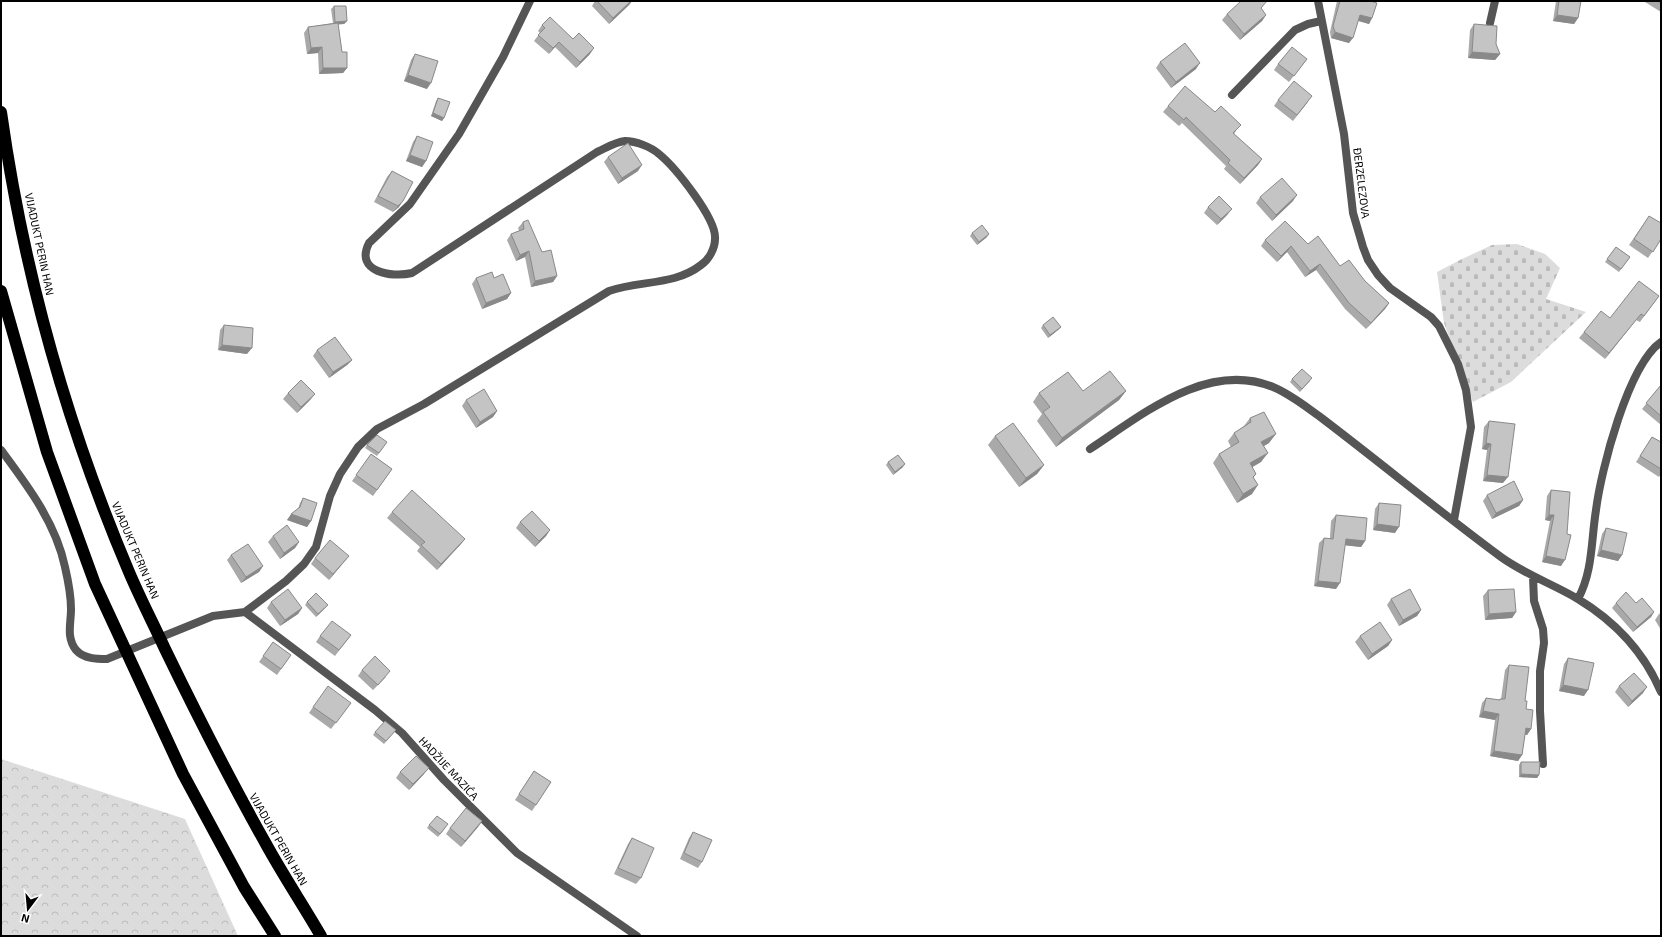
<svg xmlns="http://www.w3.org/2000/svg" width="1662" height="937" font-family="'Exo 2',sans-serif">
<defs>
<pattern id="forest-crowns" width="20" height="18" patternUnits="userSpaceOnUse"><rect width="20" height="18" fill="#dcdcdc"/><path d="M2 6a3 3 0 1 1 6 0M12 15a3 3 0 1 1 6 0" fill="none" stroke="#bbb"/></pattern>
<pattern id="cemetery-stones" width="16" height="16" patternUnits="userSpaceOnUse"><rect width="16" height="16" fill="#dcdcdc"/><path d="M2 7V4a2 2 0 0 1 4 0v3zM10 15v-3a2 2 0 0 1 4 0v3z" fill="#bbb"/></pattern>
</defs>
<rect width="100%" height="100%" fill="#fff"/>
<path fill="url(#forest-crowns)" d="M1,759L185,819L238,936H1Z"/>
<path fill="url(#cemetery-stones)" d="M1517,244L1545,254L1560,268L1546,299L1586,312L1511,382L1473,402L1444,323L1437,272L1460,260L1492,245Z"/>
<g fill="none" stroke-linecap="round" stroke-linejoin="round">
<path stroke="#555" stroke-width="8" d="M1318,1L1344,134L1353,213L1363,247L1368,260L1378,275L1390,288L1431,317L1439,326L1458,364L1466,390L1471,427L1454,520
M1490,23L1495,1
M1232,95L1295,30L1308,24L1321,21
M1090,449C1142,415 1207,360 1273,387C1290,394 1305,406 1319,416C1381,463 1440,512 1501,557C1526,575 1553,584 1578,599C1616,622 1644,652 1661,692
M1,450C27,485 56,523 65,567C68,580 71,596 71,609C71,624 66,637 76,650C84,659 97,659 107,659L213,616L245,612L286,581L304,564L316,547L330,496L340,474L358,447L377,429L424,404L609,291C640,280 674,286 701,265C709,260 715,248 715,239C717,219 675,167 659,154C651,147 636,141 625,141C615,142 606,148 597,152L412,273C392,278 354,272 369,243L410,204L459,134L503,57L530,1
M1533,577L1534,601L1543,629L1544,643L1540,671V711L1543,764
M1578,599C1593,571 1591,541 1596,510C1601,470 1628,365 1661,342
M245,612L375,710L402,733L444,780L517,853L637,936"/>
<path stroke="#000" stroke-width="12" d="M1,112C23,269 67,426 129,572C140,598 153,623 165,649C197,715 230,780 266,844C283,875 303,905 321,936
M1,291L47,452L95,584L183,774L244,887L275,936"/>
</g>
<path fill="#a9a9a9" d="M595,1H632L629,5L609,24L592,6Z
M1337,1H1370L1372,18L1369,24L1358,21L1349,43L1331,38L1330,32Z
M1556,1H1581L1578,18L1574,24L1553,21Z
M1646,1H1661V12L1645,2Z
M334,6L347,21L344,24H338L342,52L347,68L343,73L319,74L318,53L307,54L304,33L308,27L333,23L331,9Z
M1261,9L1266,15L1262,21L1240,40L1222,20L1227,14Z
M1474,24L1496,44L1500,54L1495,60L1468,58L1470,30Z
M542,25L573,39L590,54L576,68L555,47L549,54L534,41L540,33L538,31Z
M415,54L427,89L404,81L411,60Z
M1307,59L1289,82L1274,70L1278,64Z
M1160,62L1196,69L1171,88L1156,68Z
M438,98L444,118L442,121L431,116L436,101Z
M1278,100L1308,102L1293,121L1274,106Z
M1168,106L1236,131L1234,134L1262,159L1258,165L1240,184L1224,169L1226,166L1182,123L1179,126L1163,112Z
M417,136L426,161L422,167L406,161L413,142Z
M608,157L638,171L618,184L604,162Z
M392,171L399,207L393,212L374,202L387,177Z
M1260,197L1293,201L1272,221L1256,203Z
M1208,207L1228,214L1217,225L1204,213Z
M1649,216L1661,239L1648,258L1629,245Z
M523,222L542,252L557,276L553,282L531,287L525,257L516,261L507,240L511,234L519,231L518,228Z
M972,233L987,237L977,245L970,236Z
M1265,240L1308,244L1340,266L1365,281L1389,303L1385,309L1366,329L1345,309L1316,270L1305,277L1287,252L1277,262L1261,246Z
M1616,247L1630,257L1619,272L1605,262Z
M476,278H494L511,293L507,299L482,309L472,284Z
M1659,296L1640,322L1636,320L1605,359L1579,338L1584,332L1610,318Z
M224,325L247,354L218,350L220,330Z
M1043,325L1061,327L1058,330L1048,338L1041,328Z
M317,350L352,360L347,365L329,378L313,356Z
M1292,379L1310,381L1300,392L1290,382Z
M1661,385V425L1642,409Z
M1083,391H1126L1119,400L1056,447L1037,421L1042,414L1033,402L1039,393Z
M288,393L315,394L310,400L297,413L283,399Z
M466,400L497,411L493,417L476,428L462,406Z
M1250,418L1269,443L1264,446L1261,462L1252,467L1256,474L1254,477L1252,494L1237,503L1213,463L1219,454L1231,447L1228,441L1234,433L1244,426Z
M1489,421L1503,483L1483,481L1487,450L1482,449L1484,427Z
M995,436L1044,465L1037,474L1019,487L988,445Z
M1652,437L1661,442V474L1659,477L1636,462Z
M387,442L377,456L365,448L367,445Z
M371,454L392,469L373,496L352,481Z
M888,462L903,467L893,475L886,465Z
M1551,490L1567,534L1561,566L1542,562L1550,521L1545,520L1547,496Z
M1487,495L1523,500L1519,506L1492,519L1483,501Z
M303,498L311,521L307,527L287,520L298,509L300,503Z
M1379,503L1395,533L1373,530L1375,509Z
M392,512L465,539L460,545L437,570L417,551L420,547L387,518Z
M1336,515L1365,541L1361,547L1345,545L1336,589L1314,586L1319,543L1324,538H1330L1331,521Z
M520,522L550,530L546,536L535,547L516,528Z
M1606,528L1622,555L1618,561L1597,556L1602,534Z
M273,536L299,542L295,548L280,559L268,542Z
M231,555L263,566L259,572L241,583L227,560Z
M349,556L329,580L311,564L315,558Z
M1488,590L1516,612L1512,618L1485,620L1483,596Z
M1391,599L1421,610L1417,616L1399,626L1387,605Z
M271,602L302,608L298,614L280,626L267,608Z
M307,602L328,605L316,617L305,605Z
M1616,603H1636L1654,612L1651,617L1633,632L1612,608Z
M1661,613V630L1655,620L1659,614Z
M351,635L335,656L316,642L320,636Z
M1360,636L1392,640L1388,646L1368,660L1355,642Z
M273,642L291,655L277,675L259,662Z
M1568,658L1584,696L1559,691L1564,664Z
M1509,665L1525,701L1526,709L1531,729L1527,735L1525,734L1522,755L1518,761L1490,756L1495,720L1479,717L1482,703L1486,698L1499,700L1500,699H1501L1505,670Z
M362,670L386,677L373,690L358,676Z
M1619,686L1643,693L1628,707L1615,692Z
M351,703L331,729L309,713L313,707Z
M396,730L384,744L373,735L375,732Z
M1521,762L1539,775L1537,778L1519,777V765Z
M534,771L551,782L532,811L515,800Z
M400,772L424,774L409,790L396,778Z
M482,821L478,827L461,847L446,834L450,828Z
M429,825L446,827L438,837L427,828Z
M693,832L702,862L698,868L680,859L689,838Z
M632,838L641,878L636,884L614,874L628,844Z"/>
<path fill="#898989" d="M631,1H632L629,5L609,24L613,18Z
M1266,15L1262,21L1240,40L1244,34Z
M1360,15L1372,18L1369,24L1356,20Z
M1557,15L1578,18L1574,24L1553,21Z
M347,21L344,24L333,25L335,22Z
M1335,32L1353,38L1349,43L1331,38Z
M559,42L555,47L549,54L553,48Z
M322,47L318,53L307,54L311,48Z
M594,48L590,54L576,68L580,62Z
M1472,52L1500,54L1495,60L1468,58Z
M1200,63L1196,69L1171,88L1176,82Z
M323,68H347L343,73L319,74Z
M408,75L431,83L427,89L404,81Z
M433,113L444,118L442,121L431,116Z
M410,155L426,161L422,167L406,161Z
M1262,159L1258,165L1240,184L1244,178Z
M642,165L638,171L618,184L622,178Z
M1297,195L1293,201L1272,221L1276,215Z
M403,201L399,207L393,212L398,206Z
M1232,209L1228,214L1217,225L1221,219Z
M989,234L987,237L977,245L979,242Z
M1291,246L1287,252L1277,262L1281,256Z
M529,251L525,257L516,261L520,255Z
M1320,264L1316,270L1305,277L1310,271Z
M557,276L553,282L531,287L535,281Z
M511,293L507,299L482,309L486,303Z
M1389,303L1385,309L1366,329L1371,323Z
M1641,314L1636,320L1605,359L1609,353Z
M1061,327L1058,330L1048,338L1050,335Z
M222,345L252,348L247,354L218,350Z
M352,360L347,365L329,378L333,372Z
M1126,391L1119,400L1056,447L1062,438Z
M315,394L310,400L297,413L301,407Z
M497,411L493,417L476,428L480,422Z
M1276,434L1269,443L1255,451L1261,442Z
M1486,443L1491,444L1487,450L1482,449Z
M1268,453L1261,462L1244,472L1250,463Z
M905,464L903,467L893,475L895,472Z
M1044,465L1037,474L1019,487L1026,478Z
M1487,475L1508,477L1503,483L1483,481Z
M1258,485L1252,494L1237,503L1243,494Z
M1523,500L1519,506L1492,519L1496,513Z
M291,514L311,521L307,527L287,520Z
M1549,515H1554L1550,521L1545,520Z
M1377,524L1399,527L1395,533L1373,530Z
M550,530L546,536L535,547L539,541Z
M465,539L460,545L437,570L441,564Z
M1346,539L1365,541L1361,547L1342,545Z
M299,542L295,548L280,559L284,553Z
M1601,550L1622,555L1618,561L1597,556Z
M349,556L329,580L333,574Z
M1546,556L1565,560L1561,566L1542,562Z
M263,566L259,572L241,583L246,577Z
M1318,581L1340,583L1336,589L1314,586Z
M328,605L316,617L318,614Z
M302,608L298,614L280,626L285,620Z
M1421,610L1417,616L1399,626L1403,620Z
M1516,612L1512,618L1485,620L1489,614Z
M1654,612L1651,617L1633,632L1637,627Z
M1392,640L1388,646L1368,660L1372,654Z
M1563,685L1588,690L1584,696L1559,691Z
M1647,687L1643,693L1628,707L1632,701Z
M1483,711L1499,714L1495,720L1479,717Z
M1526,728L1531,729L1527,735L1522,734Z
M1494,751L1522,755L1518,761L1490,756Z
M429,768L424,774L409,790L413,784Z
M1521,774L1539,775L1537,778L1519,777Z
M482,821L478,827L461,847L465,841Z"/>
<path fill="#c4c4c4" stroke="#898989" d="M597,1H631L613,18Z
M1241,1H1267L1261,8L1266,15L1244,34L1227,14Z
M1340,1H1370L1377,3L1372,18L1360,15L1353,38L1335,32L1333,26Z
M1559,1H1581L1578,18L1557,15Z
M1657,1H1661V4Z
M334,6H346L347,21L335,22Z
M550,17L573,39L579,33L594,48L580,62L559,42L553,48L538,35L545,28L542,25Z
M338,23L342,52H347V68H323L322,47L311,48L308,27Z
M1474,24L1497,26L1496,44L1500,54L1472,52Z
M1185,43L1200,63L1176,82L1160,62Z
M1292,47L1307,59L1294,76L1278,64Z
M415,54L438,61L431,83L408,75Z
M1294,81L1312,96L1297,115L1278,100Z
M1185,86L1215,112L1221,106L1241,125L1233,133L1262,159L1244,178L1228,163L1230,160L1186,117L1184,120L1168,106Z
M438,98L450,102L444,118L433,113Z
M417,136L433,142L426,161L410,155Z
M628,143L642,165L622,178L608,157Z
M392,171L413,182L403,201L398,206L378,196Z
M1282,178L1297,195L1276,215L1260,197Z
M1219,196L1232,209L1221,219L1208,207Z
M1649,216L1661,223V239L1653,252L1634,239Z
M528,220L542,252L551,250L557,276L535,281L529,251L520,255L511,234L524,229L523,222Z
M1285,221L1308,244L1318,236L1340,266L1349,260L1365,281L1389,303L1371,323L1349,303L1320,264L1310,271L1291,246L1281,256L1265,240Z
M982,225L989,234L979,242L972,233Z
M1616,247L1630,257L1621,269L1607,259Z
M492,272L494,278L503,274L511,293L486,303L476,278Z
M1639,281L1659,296L1644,316L1641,314L1609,353L1584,332L1601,311L1610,318Z
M1053,317L1061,327L1050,335L1043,325Z
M224,325L253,328L252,348L222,345Z
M335,337L352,360L333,372L317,350Z
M1302,369L1312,378L1302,389L1292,379Z
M1110,371L1126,391L1062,438L1043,412L1050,407L1039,393L1068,372L1083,391Z
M301,380L315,394L301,407L288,393Z
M1661,385V416L1646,403Z
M484,389L497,411L480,422L466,400Z
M1264,412L1276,434L1261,442L1268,453L1250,463L1256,474L1253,477L1258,485L1243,494L1219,454L1239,442L1234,433L1251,422L1250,418Z
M1489,421L1515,424L1508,477L1487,475L1491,444L1486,443Z
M1013,423L1044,465L1026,478L995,436Z
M377,435L387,442L379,453L367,445Z
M1652,437L1661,442V469L1640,456Z
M371,454L392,469L377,490L356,475Z
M898,455L905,464L895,472L888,462Z
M1514,481L1523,500L1496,513L1487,495Z
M412,490L465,539L441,564L421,545L425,542L392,512Z
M1551,490L1570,492L1567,534L1571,535L1565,560L1546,556L1554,515H1549Z
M303,498L317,503L311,521L291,514L300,507Z
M1379,503L1401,505L1399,527L1377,524Z
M532,511L550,530L539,541L520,522Z
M1336,515L1367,518L1365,541L1346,539L1340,583L1318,581L1324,538L1333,539Z
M287,525L299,542L284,553L273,536Z
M1606,528L1627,533L1622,555L1601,550Z
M330,540L349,556L333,574L315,558Z
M248,544L263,566L246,577L231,555Z
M288,589L302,608L285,620L271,602Z
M1410,589L1421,610L1403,620L1391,599Z
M1514,589L1516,612L1489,614L1488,590Z
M1626,592L1636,603L1642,598L1654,612L1637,627L1616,603Z
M316,593L328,605L318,614L307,602Z
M332,621L351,635L339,650L320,636Z
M1380,622L1392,640L1372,654L1360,636Z
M273,642L291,655L281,669L263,656Z
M375,656L390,671L378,685L362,670Z
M1568,658L1594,663L1588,690L1563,685Z
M1509,665L1529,667L1525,701H1527L1526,709L1533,710L1531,729L1526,728L1522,755L1494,751L1499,714L1483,711L1486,698L1500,700V699H1505Z
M1634,673L1647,687L1632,701L1619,686Z
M328,686L351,703L336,723L313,707Z
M385,721L396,730L386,741L375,732Z
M416,756L429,768L413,784L400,772Z
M1521,762H1540L1539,775L1521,774Z
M534,771L551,782L536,805L519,794Z
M466,808L482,821L465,841L450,828Z
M437,816L448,824L440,834L429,825Z
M693,832L712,840L702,862L684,853Z
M632,838L654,848L641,878L618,868Z"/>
<g text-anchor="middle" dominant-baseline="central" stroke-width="4" stroke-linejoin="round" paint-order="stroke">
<g font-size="11" fill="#000" stroke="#fff">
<text transform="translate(1362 183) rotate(83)">ĐERZELEZOVA</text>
<text transform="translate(40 244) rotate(78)">VIJADUKT PERIN HAN</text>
<text transform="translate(136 550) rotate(67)">VIJADUKT PERIN HAN</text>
<text transform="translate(449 768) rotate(47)">HADŽIJE MAZIĆA</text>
<text transform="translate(279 839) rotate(60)">VIJADUKT PERIN HAN</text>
</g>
</g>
<rect width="1662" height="937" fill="none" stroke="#000000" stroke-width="4"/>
<g transform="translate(28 909) rotate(196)" stroke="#ffffff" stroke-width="3" paint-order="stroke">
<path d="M0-3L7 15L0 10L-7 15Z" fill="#000000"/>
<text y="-6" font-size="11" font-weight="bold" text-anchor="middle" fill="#000000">N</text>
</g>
</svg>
